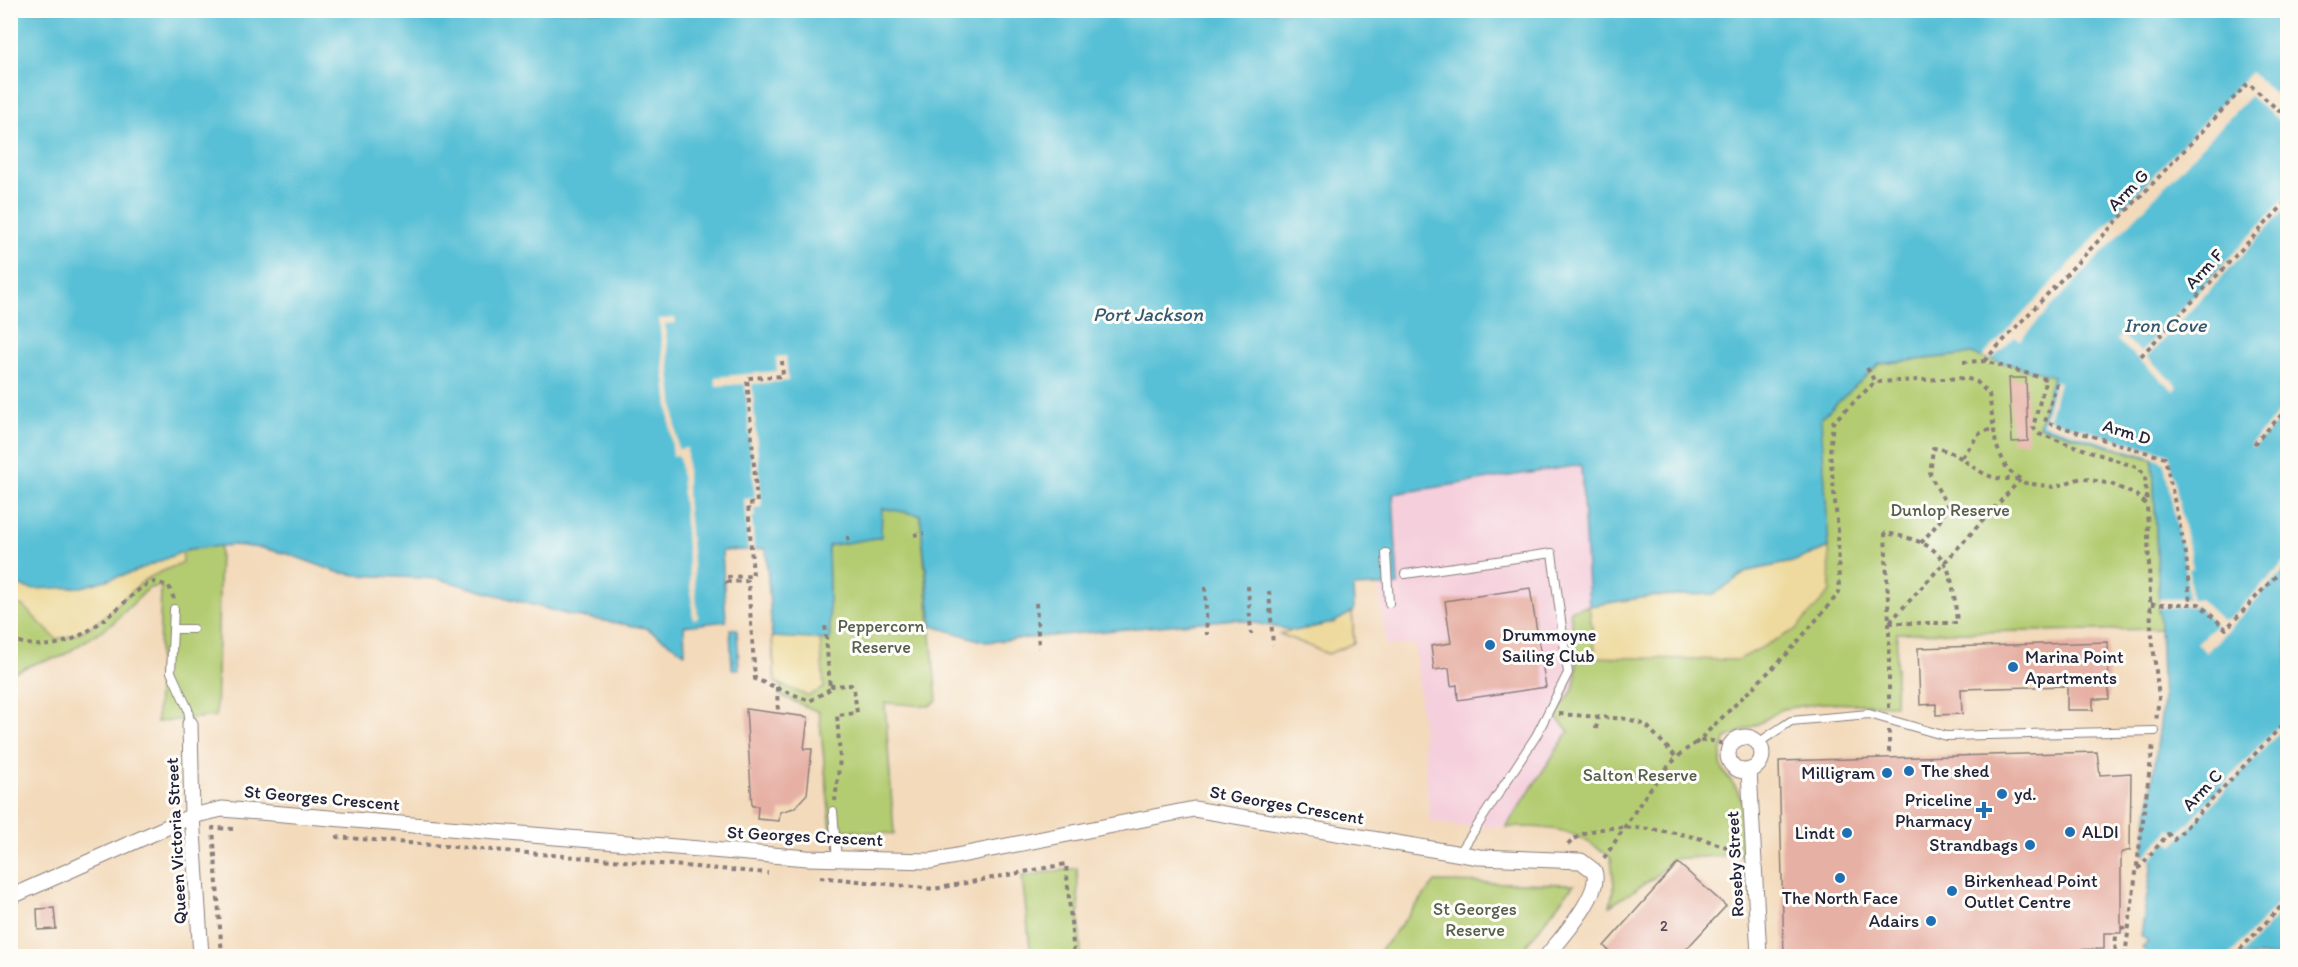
<svg xmlns="http://www.w3.org/2000/svg" width="2298" height="967" font-family="Itim,sans-serif">
<rect width="100%" height="100%" fill="#fdfcf7"/>
<filter id="ink" filterUnits="userSpaceOnUse"><feTurbulence type="fractalNoise" baseFrequency=".0167" numOctaves="2"/><feDisplacementMap in="SourceGraphic" scale="12" xChannelSelector="R" yChannelSelector="G"/><feConvolveMatrix kernelMatrix="1 2 1 2 8 2 1 2 1" color-interpolation-filters="sRGB"/></filter>
<filter id="wash" filterUnits="userSpaceOnUse"><feTurbulence type="fractalNoise" baseFrequency=".008" numOctaves="4" result="noise"/><feDisplacementMap in="SourceGraphic" scale="24" xChannelSelector="R" yChannelSelector="G"/><feGaussianBlur stdDeviation="1.35" result="paint"/><feColorMatrix in="noise" values="0 0 0 0 0 0 0 0 0 0 0 0 0 0 0 0 0 1.4 0 .05"/><feComposite in="paint" operator="in"/></filter>
<g filter="url(#wash)">
<rect width="100%" height="100%" fill="#f3dabb"/>
<path fill="#f5cfdc" d="M1581,464L1589,606L1570,611L1577,669L1573,690L1555,716L1569,731L1506,827L1459,826L1430,822L1415,644L1386,646L1379,587L1398,584L1393,494Z"/>
<path fill="#b3cc71" stroke="#6a7756" stroke-width="1.5" d="M1971,354L2054,376L2039,426L2153,459L2160,629L1897,633L1895,705L1821,703L1782,709L1758,724L1726,738C1710,777 1736,775 1742,802C1746,818 1744,838 1744,854L1672,859L1655,877L1610,906L1614,885L1611,858C1572,827 1554,827 1506,827L1569,731L1555,716L1573,690L1577,669L1570,610L1589,606L1596,657L1830,592L1820,418L1879,364Z
M881,508L920,514L937,701L929,706L885,703L894,834L831,829L819,712L779,695L782,686L775,682L772,637L830,639L828,545L880,537Z
M220,545L216,716L157,722L161,586L149,588L113,623L61,657L36,663L11,674L10,584L131,573L189,549Z
M1077,868L1081,956H1031L1022,876Z
M1435,882L1574,884L1518,956H1376Z"/>
<path fill="#eeda9e" stroke="#887e6c" stroke-width="1.5" d="M179,491L183,562C170,569 152,574 141,583C112,607 96,633 56,639L22,605L11,606V565Z
M1829,547L1830,592L1795,630L1738,660L1596,657L1589,606L1653,596L1714,594L1748,571L1792,562Z
M1352,610L1354,643L1328,654L1280,634Z
M772,637L820,639L824,688L808,696L775,682Z"/>
<path fill="#59c0d6" stroke="#3e7188" stroke-width="1.5" d="M10,11H2287V956H2150L2142,948L2148,942L2141,936L2152,862L2143,854L2163,701L2153,459L2039,426L2053,376L1971,354L1879,364L1821,418L1829,547L1792,562L1748,571L1714,594L1653,596L1589,606L1581,465L1393,494L1398,585L1353,587L1354,611L1333,623L1295,631L1235,619L986,642L932,626L920,515L882,508L881,537L828,546L830,640L772,637L766,549L722,551L726,621L684,626L685,653L646,628L569,615L439,579L357,575L337,572L288,554L261,548L233,545L189,549L131,573L82,587L31,589L11,584Z
M730,629H737L739,669H732Z"/>
<path fill="#f3dabb" d="M2251,72L2287,105V127L2250,96L2020,340L2015,337L1992,359L1982,357Z
M2287,196V207L2147,357L2178,386L2174,391L2117,340L2121,335L2141,352Z
M675,318L676,323L665,324L678,449L687,448V498L698,618L693,619L680,461L678,455L673,456L659,319Z
M786,356L788,381L752,384L762,507L754,508L755,517H752L754,550H748L744,499L755,498L745,384L716,386L715,377L777,371L776,357Z
M2055,381L2059,382L2049,419L2169,454L2193,568L2189,569L2191,599H2200L2222,620H2228L2287,560V567L2206,653L2197,643L2216,625L2197,606L2159,608V599H2188L2186,570L2164,464L2158,459L2043,424Z
M2287,404V412L2253,448L2250,444Z
M2287,716V724L2173,846L2167,841L2148,862L2143,858L2170,829L2178,834Z
M2287,894V905L2240,956H2229Z"/>
<g id="blocks">
<path fill="#e7b0a4" d="M2009,378H2026L2028,441L2012,442Z
M1530,588L1546,687L1458,700L1457,685L1451,686L1449,668L1434,670L1431,646L1451,643L1445,601Z
M2108,642L2109,699H2093V710H2067V686L1961,689L1962,714L1936,715V704L1920,705L1918,648Z
M746,709L808,717L804,749H812L807,794L794,808L780,812L779,821L757,819L758,806H752Z
M2097,752L2100,775L2131,773L2130,850L2121,853V933H2104V949L2067,950L2068,957H1784L1779,761Z
M1678,863L1726,906L1679,957H1615L1604,946Z
M54,908L56,929L38,930L37,909Z"/>
</g>
</g>
<g filter="url(#ink)">
<use href="#blocks" fill-opacity="0" stroke="#8a7e7b" stroke-width="1.5"/>
<g fill="none" stroke-linecap="round" stroke-linejoin="round">
<defs>
<path id="lane" d="M1386,553L1389,603
M1405,574L1552,553L1568,673L1536,736L1459,854
M174,609L171,672L188,709L190,724
M173,629H193
M1758,743L1791,721L1869,714L1946,736L2155,731
M833,811L837,860"/>
<path id="street" d="M190,724L192,816L201,956
M1728 754a17 17 0 1 1 34 0a17 17 0 1 1-34 0Z
M1749,770L1759,956
M10,897L192,816L222,809L807,858L931,861L1194,809L1479,857L1581,861L1594,871C1603,893 1561,938 1547,956"/>
</defs>
<use href="#lane" stroke="#8a7e7b" stroke-width="10"/>
<use href="#street" stroke="#8a7e7b" stroke-width="17"/>
<path stroke="#8a7e7b" stroke-width="4" stroke-dasharray="4.5 4.5" stroke-linecap="butt" d="M2141,356L2288,200
M782,361L783,376L747,378L757,503L748,504L753,576L727,577V582L748,581L755,679L810,701L830,689L825,623
M1984,361L2248,83L2288,119
M1963,362L1984,361L2046,379L2033,427L2039,434L2139,468L2145,476L2147,504
M1867,368L1875,382
M2057,383L2045,422L2165,458L2186,554L2190,604
M2254,444L2288,408
M1962,457L1979,434L1994,428
M914,535L924,533
M848,536V545
M1921,543L1939,522L1948,507L1930,475L1933,448C1958,451 1963,462 1983,473C1995,480 2007,479 2020,479
M1248,586L1251,634
M1205,587L1207,635
M1269,591L1273,645
M1036,603L1039,648
M2151,604H2199L2226,629L2288,563
M1890,622L2020,480
M10,639C59,657 88,634 124,603C133,595 142,585 154,582L169,586L174,599
M830,686L851,685L854,689L857,713L837,715L840,759L835,801
M777,687L778,713
M1889,708V623L1885,533C1948,543 1952,565 1957,623H1889
M1559,714L1628,719L1646,725L1678,759
M1596,729L1598,717
M1889,730V757
M1695,744L1788,653L1839,593L1838,530L1830,453L1833,422L1875,382L1966,378L1977,382L1989,394L1996,445L2007,469L2025,483L2054,487L2081,478L2111,484L2136,495L2147,505L2151,627L2159,698L2156,721
M336,837L768,873
M1568,845C1592,816 1666,830 1698,838C1713,841 1724,849 1739,848
M1604,858C1629,823 1658,767 1694,744C1706,737 1718,742 1730,747
M2138,869L2168,834L2174,840L2288,719
M820,877L934,889L1066,864L1074,956
M2121,928H2128
M222,956L213,828L233,829
M2075,956L2115,955L2116,933
M2125,956L2153,744
M2234,956L2288,899"/>
<use href="#lane" stroke="#fff" stroke-width="8"/>
<use href="#street" stroke="#fff" stroke-width="15"/>
</g>
</g>
<g fill="#1f6fb2" stroke="#fdfcf7" stroke-width="2">
<circle cx="1490" cy="645" r="6"/>
<circle cx="2013" cy="667" r="6"/>
<circle cx="1909" cy="771" r="6"/>
<circle cx="1887" cy="773" r="6"/>
<circle cx="2002" cy="794" r="6"/>
<path d="M1981 801h6v6h6v6h-6v6h-6v-6h-6v-6h6z"/>
<circle cx="2070" cy="832" r="6"/>
<circle cx="1847" cy="833" r="6"/>
<circle cx="2030" cy="845" r="6"/>
<circle cx="1840" cy="878" r="6"/>
<circle cx="1952" cy="891" r="6"/>
<circle cx="1931" cy="921" r="6"/>
</g>
<g text-anchor="middle" dominant-baseline="central" stroke-width="6" stroke-linejoin="round" paint-order="stroke">
<g font-size="15" fill="#534655">
<text x="1664" y="926">2</text>
</g>
<g font-size="18" fill="#22223b" stroke="#fdfcf7">
<text transform="translate(2128 190) rotate(-46)">Arm G</text>
<text transform="translate(2204 269) rotate(-47)">Arm F</text>
<text transform="translate(2127 432) rotate(17)">Arm D</text>
<text transform="translate(2202 790) rotate(-47)">Arm C</text>
<text transform="translate(322 798) rotate(5)">St Georges Crescent</text>
<text transform="translate(1287 805) rotate(10)">St Georges Crescent</text>
<text transform="translate(805 836) rotate(3)">St Georges Crescent</text>
<text transform="translate(176 841) rotate(-93)">Queen Victoria Street</text>
<text transform="translate(1735 864) rotate(-93)">Roseby Street</text>
</g>
<g font-size="18" fill="#555e4e" stroke="#fdfcf7">
<text x="1950" y="510">Dunlop Reserve</text>
<text x="881" y="626">Peppercorn<tspan x="881" dy="21">Reserve</tspan></text>
<text x="1640" y="775">Salton Reserve</text>
<text x="1475" y="909">St Georges<tspan x="1475" dy="21">Reserve</tspan></text>
</g>
<g font-size="18" fill="#22223b" stroke="#fdfcf7" text-anchor="start">
<text x="1502" y="635">Drummoyne<tspan x="1502" dy="21">Sailing Club</tspan></text>
<text x="2025" y="657">Marina Point<tspan x="2025" dy="21">Apartments</tspan></text>
<text x="1921" y="771">The shed</text>
<text x="1875" y="773" text-anchor="end">Milligram</text>
<text x="2014" y="794">yd.</text>
<text x="1972" y="800" text-anchor="end">Priceline<tspan x="1972" dy="21">Pharmacy</tspan></text>
<text x="2082" y="832">ALDI</text>
<text x="1835" y="833" text-anchor="end">Lindt</text>
<text x="2018" y="845" text-anchor="end">Strandbags</text>
<text x="1964" y="881">Birkenhead Point<tspan x="1964" dy="21">Outlet Centre</tspan></text>
<text x="1840" y="898" text-anchor="middle">The North Face</text>
<text x="1919" y="921" text-anchor="end">Adairs</text>
</g>
<g font-size="20" font-style="italic" fill="#355971" stroke="#fdfcf7">
<text x="1148" y="314">Port Jackson</text>
<text x="2165" y="325">Iron Cove</text>
</g>
</g>
<rect width="2298" height="967" fill="none" stroke="#fdfcf7" stroke-width="36"/>
</svg>
